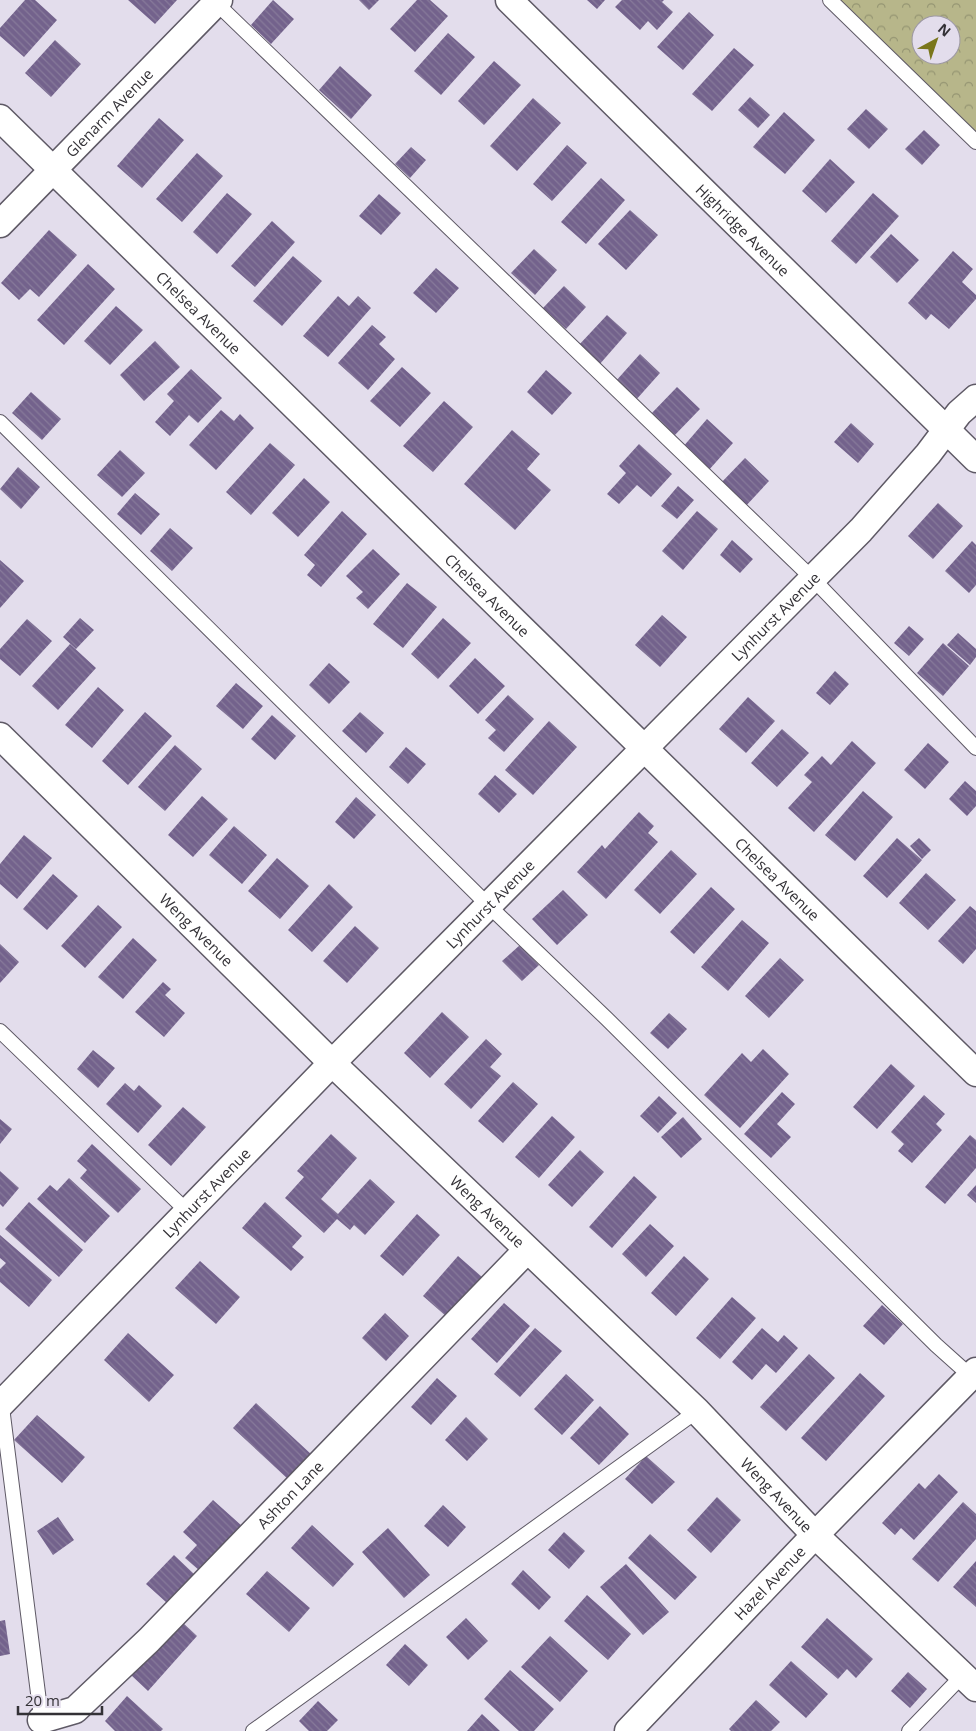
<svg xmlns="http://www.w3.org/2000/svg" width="976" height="1731" font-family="'Open Sans',sans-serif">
<defs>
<pattern id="park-crowns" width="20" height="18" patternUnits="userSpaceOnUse" patternTransform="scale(1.25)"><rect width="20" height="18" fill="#b7b68a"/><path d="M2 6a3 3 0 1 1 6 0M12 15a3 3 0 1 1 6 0" fill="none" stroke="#959572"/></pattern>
<pattern id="building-back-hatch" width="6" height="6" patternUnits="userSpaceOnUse" patternTransform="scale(1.25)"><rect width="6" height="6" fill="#73628c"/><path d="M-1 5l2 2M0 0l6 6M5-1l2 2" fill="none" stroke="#877a9a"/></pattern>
</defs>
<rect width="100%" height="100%" fill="#e3ddec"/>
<path fill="url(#park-crowns)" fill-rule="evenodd" d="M830,0H976V142ZM921,25H951V55H921Z"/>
<path fill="url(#building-back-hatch)" d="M25,0H35L57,20L24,57L0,36V28Z
M128,0H177L155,24Z
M273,0L294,19L271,44L251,25Z
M359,0H379L369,10Z
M417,0H430L448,16L415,52L390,29Z
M587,0H605L597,9Z
M622,0H664L662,2L673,12L657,30L648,21L640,30L615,7Z
M689,12L714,35L683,70L657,47Z
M448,33L475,57L441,95L414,71Z
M55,40L81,64L51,97L25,73Z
M734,48L754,65L712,111L692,94Z
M494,61L521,85L484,125L458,101Z
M340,66L372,95L351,119L319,90Z
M750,97L770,115L758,128L738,110Z
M533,98L561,123L517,171L490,146Z
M866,109L888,129L869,149L847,129Z
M784,112L815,140L785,174L753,147Z
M159,118L184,140L142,188L117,166Z
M924,130L940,145L922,165L905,149Z
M567,145L587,163L552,201L533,184Z
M411,147L426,160L410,178L395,164Z
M197,153L223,176L182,222L156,199Z
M830,159L855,182L826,213L802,191Z
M601,178L625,200L586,244L561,222Z
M227,193L252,214L217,254L193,232Z
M873,193L899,216L856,264L831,241Z
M379,194L401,213L381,235L359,216Z
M630,210L658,235L626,270L598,244Z
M272,221L295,242L255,287L231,266Z
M49,230L77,255L39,297L30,289L19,300L1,283Z
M891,234L919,260L897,283L870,257Z
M534,249L557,270L535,295L511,273Z
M953,251L973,269L962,282L976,295V299L949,329L931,314L926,320L908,303Z
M293,256L322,281L282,326L253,301Z
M88,264L115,289L64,345L37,320Z
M436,268L459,288L436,313L413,293Z
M564,286L586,307L566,329L543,308Z
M338,296L349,306L358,296L371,308L328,357L303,336Z
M116,306L143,330L110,365L84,341Z
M607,315L627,333L599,365L578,346Z
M372,325L386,337L379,344L395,359L368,390L338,363Z
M155,341L180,367L144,401L120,375Z
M640,354L660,373L635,401L615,382Z
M402,367L431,393L400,427L370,401Z
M191,369L222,398L198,423L189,415L170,436L155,422L174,401L167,394Z
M546,370L572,393L552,415L527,392Z
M677,387L700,409L673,437L650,415Z
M31,392L61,419L42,440L12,413Z
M444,401L473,427L433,472L403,446Z
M221,410L234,421L240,414L254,428L216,470L189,445Z
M707,419L733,443L708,471L682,448Z
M851,423L874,444L858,463L834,442Z
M512,430L540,454L527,469L551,490L515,530L464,484Z
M270,443L295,465L251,515L226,492Z
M639,444L672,474L651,497L637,485L619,504L607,494L626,473L619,466Z
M120,450L145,473L122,497L97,475Z
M745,458L769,481L744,508L719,485Z
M18,467L40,487L21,509L0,489Z
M304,478L330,502L298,537L272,513Z
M678,486L694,500L677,519L661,506Z
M135,493L160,514L141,535L117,514Z
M938,503L963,526L933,559L908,536Z
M342,511L367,534L321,587L307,575L315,565L304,555Z
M697,511L718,529L683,570L662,551Z
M170,528L193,548L172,571L150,551Z
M732,540L753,559L740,573L720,555Z
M972,541L976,545V585L969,593L945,571Z
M373,549L400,574L368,609L356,598L363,592L346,576Z
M0,560L24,581L0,608Z
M407,583L437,607L403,648L373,624Z
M662,615L687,637L660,667L635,645Z
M80,618L94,630L76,649L63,637Z
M443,618L471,643L438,679L411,654Z
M27,619L52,641L20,676L0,659V649Z
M909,626L924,639L909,656L894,643Z
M958,633L976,649V657L970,665L947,645Z
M943,643L969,666L943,696L917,673Z
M70,644L96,668L58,710L32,686Z
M475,658L505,686L478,714L449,686Z
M329,663L350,682L329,704L309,685Z
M835,671L849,684L830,705L816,693Z
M236,683L263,706L243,729L216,706Z
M98,687L124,710L92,748L65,725Z
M508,695L534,719L504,752L488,738L496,730L485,720Z
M748,697L775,721L746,753L719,729Z
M145,712L172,736L128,785L102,761Z
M360,712L384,733L366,753L342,731Z
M272,715L296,736L275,760L251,739Z
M549,721L577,747L533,795L505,770Z
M782,729L809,753L777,787L751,763Z
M852,741L876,763L814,832L788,808L812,782L804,775L822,756L831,765Z
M928,743L949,762L925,789L904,770Z
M175,745L202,769L165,811L138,787Z
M406,747L426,764L408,784L389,767Z
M495,775L517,794L499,813L478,794Z
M965,781L976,791V806L967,816L949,799Z
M863,791L893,817L855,861L825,835Z
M202,796L228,819L193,857L168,835Z
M356,797L376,815L354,839L335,822Z
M639,812L654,826L648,833L658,842L606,899L577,872L602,845L605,849Z
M234,826L267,855L242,884L209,855Z
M24,835L52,858L17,899L0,884V864Z
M897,838L922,860L887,898L863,876Z
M919,838L931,850L922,859L910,846Z
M671,850L697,874L660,914L634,890Z
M277,858L309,886L280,919L248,891Z
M926,873L956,900L928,930L899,903Z
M53,874L78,896L47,930L23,909Z
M329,884L353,907L312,952L288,930Z
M711,887L735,909L694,954L670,932Z
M563,890L588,915L557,945L532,919Z
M98,905L122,927L85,968L61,946Z
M970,906L976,911V949L963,964L938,941Z
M742,920L769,943L728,991L701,967Z
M355,926L379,948L347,983L323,961Z
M133,938L157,960L123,999L98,977Z
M0,944L19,962L0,983Z
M520,945L539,965L522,981L502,961Z
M780,958L804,980L769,1018L745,996Z
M163,982L171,989L165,995L185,1013L164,1037L135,1012Z
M442,1012L469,1037L430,1078L404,1053Z
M669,1013L687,1029L668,1049L650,1033Z
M486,1039L502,1054L490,1067L501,1076L471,1109L444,1084Z
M763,1049L789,1074L740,1128L704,1095L742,1053L751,1062Z
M93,1050L115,1068L98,1088L77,1069Z
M891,1064L915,1086L877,1129L853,1107Z
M513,1082L538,1104L503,1143L478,1121Z
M125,1083L134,1091L139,1085L162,1106L138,1133L106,1104Z
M782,1092L795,1104L777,1124L791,1137L771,1158L744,1134Z
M924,1095L945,1114L936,1124L942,1130L912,1163L898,1151L904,1144L891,1132Z
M659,1096L677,1113L658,1133L640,1116Z
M183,1107L206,1127L171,1166L148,1145Z
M552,1116L575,1137L539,1178L515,1157Z
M683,1117L702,1139L681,1158L661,1137Z
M0,1119L12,1129L0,1144Z
M331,1134L357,1158L321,1199L338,1214L370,1179L395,1202L365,1235L354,1225L350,1230L337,1219L324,1233L285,1198L304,1177L297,1171Z
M970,1135L976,1140V1168L945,1204L925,1187Z
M92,1144L141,1189L118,1213L80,1178L87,1170L77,1161Z
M580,1150L604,1172L572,1207L548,1185Z
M0,1171L19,1188L3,1207L0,1204Z
M634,1176L657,1197L612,1248L589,1227Z
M69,1178L110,1216L85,1243L37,1199L50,1185L57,1191Z
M976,1185V1203L967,1195Z
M29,1202L83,1250L59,1277L5,1229Z
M265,1202L302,1236L292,1247L304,1257L291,1271L242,1228Z
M417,1214L440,1235L403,1276L380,1256Z
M650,1224L674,1246L646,1277L622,1254Z
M0,1235L52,1280L29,1307L0,1282V1269L6,1263L0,1258Z
M458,1256L482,1277L447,1317L423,1296Z
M684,1256L709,1279L676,1316L651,1293Z
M200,1261L240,1297L216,1324L175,1288Z
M732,1297L756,1318L720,1359L696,1338Z
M504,1303L530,1326L497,1363L471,1339Z
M882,1305L903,1324L884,1345L863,1326Z
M385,1313L409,1336L386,1361L362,1338Z
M535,1328L562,1351L520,1397L494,1374Z
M762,1328L778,1342L784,1335L798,1348L776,1373L766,1364L752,1380L732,1362Z
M128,1333L174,1375L149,1402L104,1360Z
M809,1354L835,1378L786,1431L760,1407Z
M860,1373L885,1396L826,1461L801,1438Z
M566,1374L594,1400L562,1435L534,1409Z
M437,1378L457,1396L431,1425L411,1407Z
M256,1403L312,1455L289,1480L233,1428Z
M600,1406L629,1434L599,1465L570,1438Z
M37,1415L85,1457L62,1483L14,1440Z
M466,1417L488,1439L467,1461L445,1440Z
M646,1456L675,1482L652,1504L625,1479Z
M939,1474L958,1492L914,1540L901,1528L895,1535L882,1523L919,1483L925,1489Z
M717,1497L741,1520L711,1553L687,1530Z
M213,1500L242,1526L200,1571L185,1558L197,1545L183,1532Z
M963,1502L976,1514V1539L938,1582L912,1559Z
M443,1505L466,1527L448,1547L424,1526Z
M58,1517L74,1540L53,1555L37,1531Z
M312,1525L354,1564L333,1587L291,1548Z
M388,1528L430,1575L404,1598L362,1552Z
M564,1532L585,1551L569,1569L548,1550Z
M650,1534L697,1577L675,1600L628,1558Z
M174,1555L194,1574L167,1603L146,1584Z
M976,1561V1607L953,1587Z
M626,1564L669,1612L643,1635L600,1587Z
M523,1570L551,1597L539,1610L511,1584Z
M267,1571L310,1608L289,1632L246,1594Z
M587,1595L631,1634L608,1660L564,1621Z
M466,1618L488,1641L468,1660L446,1637Z
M827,1618L873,1659L856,1678L847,1669L838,1679L801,1647Z
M5,1620L10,1654L0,1656V1621Z
M181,1621L197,1636L148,1691L131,1675Z
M550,1636L588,1671L560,1702L521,1667Z
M405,1644L428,1665L409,1686L386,1665Z
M791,1661L828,1694L806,1718L769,1685Z
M510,1670L554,1709L534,1731H519L484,1699Z
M908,1672L927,1689L910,1708L891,1691Z
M127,1696L163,1729L161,1731H115L105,1721Z
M756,1700L780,1722L771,1731H731L729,1729Z
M318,1701L338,1720L327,1731H309L299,1721Z
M482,1714L500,1731H467Z"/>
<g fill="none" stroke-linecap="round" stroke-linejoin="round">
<defs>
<path id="service" d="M213,0L813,579L976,748
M830,0L976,142
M0,422L489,906L606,1018L936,1345L974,1379
M0,1031L189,1213
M1,1399L42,1725
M253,1731L697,1411
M909,1731L963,1675"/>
<g id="minor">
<path id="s1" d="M509,0L976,459"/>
<path id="s2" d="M0,118L976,1073"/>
<path id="s3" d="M0,224L219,0"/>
<path id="s4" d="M0,736L332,1063L697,1411L815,1535L976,1688"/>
<path id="s5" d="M0,1405L332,1063L861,530L928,454L959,413L976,398"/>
<path id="s6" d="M41,1720L75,1710L149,1640L527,1250"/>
<path id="s7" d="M628,1731L815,1535L976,1371"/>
</g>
</defs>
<use href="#service" stroke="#5e5965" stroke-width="16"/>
<use href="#minor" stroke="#5e5965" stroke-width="29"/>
<use href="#service" stroke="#fff" stroke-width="14"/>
<use href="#minor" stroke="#fff" stroke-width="26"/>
</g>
<g text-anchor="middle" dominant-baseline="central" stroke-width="5" stroke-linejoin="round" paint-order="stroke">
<g font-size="15" fill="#333136" stroke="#e3ddec">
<text stroke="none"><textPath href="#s3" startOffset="156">Glenarm Avenue</textPath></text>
<text stroke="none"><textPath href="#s1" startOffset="328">Highridge Avenue</textPath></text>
<text stroke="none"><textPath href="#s2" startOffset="278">Chelsea Avenue</textPath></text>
<text stroke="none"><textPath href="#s2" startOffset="682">Chelsea Avenue</textPath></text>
<text stroke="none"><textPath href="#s5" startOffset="1106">Lynhurst Avenue</textPath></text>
<text stroke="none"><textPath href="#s2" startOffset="1088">Chelsea Avenue</textPath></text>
<text stroke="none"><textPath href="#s5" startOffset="701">Lynhurst Avenue</textPath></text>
<text stroke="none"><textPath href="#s4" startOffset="276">Weng Avenue</textPath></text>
<text stroke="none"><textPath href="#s5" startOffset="296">Lynhurst Avenue</textPath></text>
<text stroke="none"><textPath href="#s4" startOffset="681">Weng Avenue</textPath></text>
<text stroke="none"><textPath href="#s6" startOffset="340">Ashton Lane</textPath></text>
<text stroke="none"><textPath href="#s4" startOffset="1086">Weng Avenue</textPath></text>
<text stroke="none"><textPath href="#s7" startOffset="205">Hazel Avenue</textPath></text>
</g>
</g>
<g transform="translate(936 40) rotate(40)"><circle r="24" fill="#e3ddec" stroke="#9d98a3"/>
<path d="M0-4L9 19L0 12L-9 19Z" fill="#7a761b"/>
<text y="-8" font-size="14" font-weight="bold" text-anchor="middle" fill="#333136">N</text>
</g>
<path d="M18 1706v8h84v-8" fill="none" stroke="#333136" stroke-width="2.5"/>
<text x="25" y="1706" font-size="15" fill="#333136" stroke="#e3ddec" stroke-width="4" paint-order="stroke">20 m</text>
</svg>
